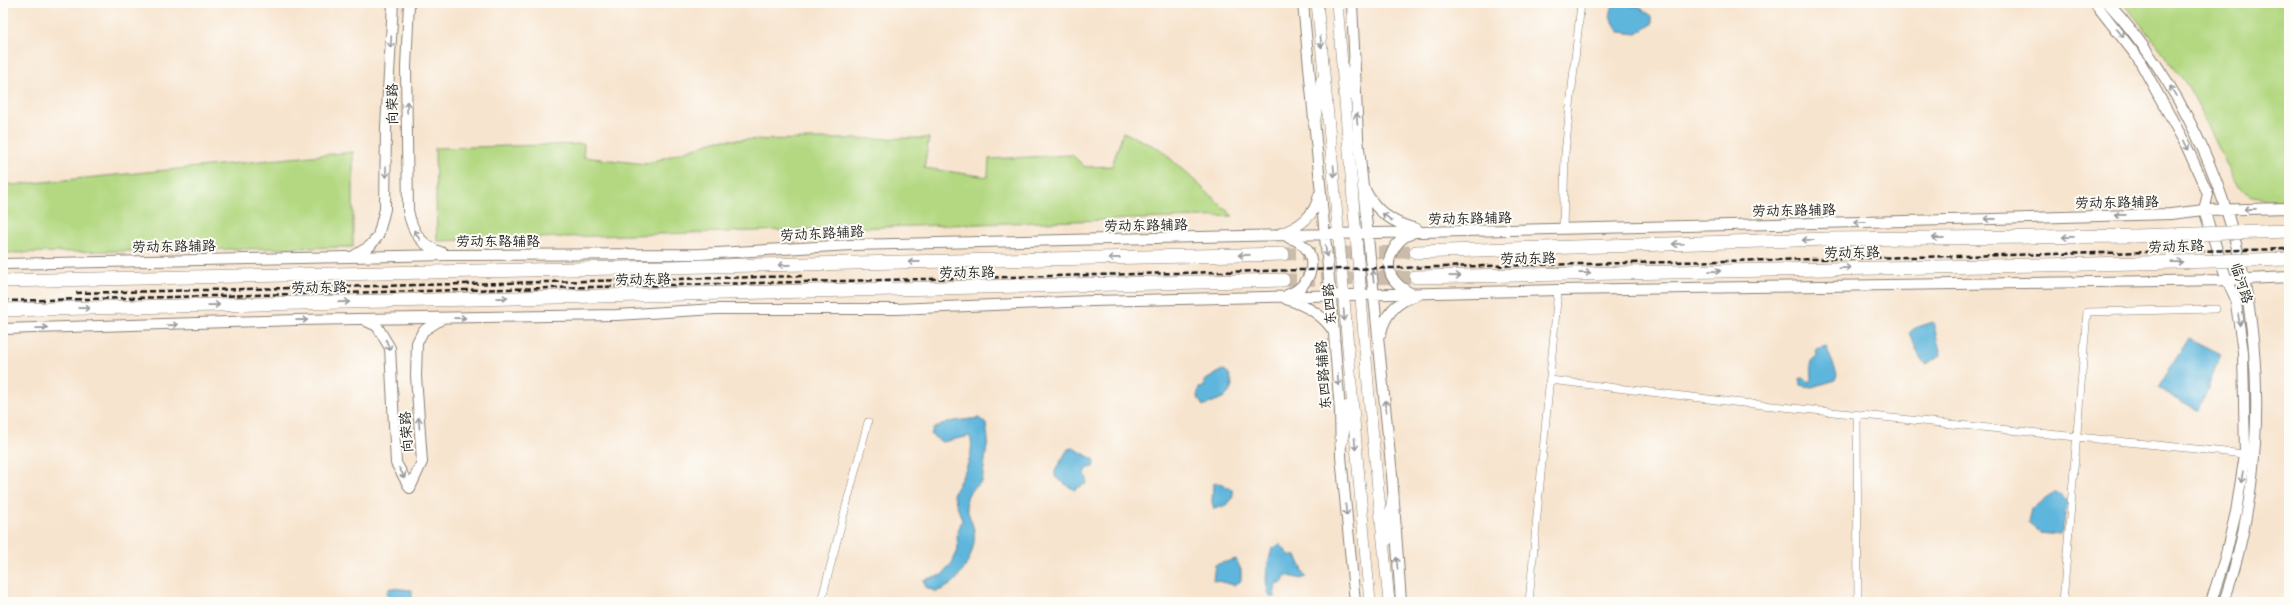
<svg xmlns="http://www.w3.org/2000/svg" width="2292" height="605" font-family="'Shantell Sans','LXGW WenKai TC',sans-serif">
<rect width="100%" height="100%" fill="#fdfcf7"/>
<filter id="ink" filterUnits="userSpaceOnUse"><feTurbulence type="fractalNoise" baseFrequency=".025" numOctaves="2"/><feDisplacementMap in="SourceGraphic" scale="8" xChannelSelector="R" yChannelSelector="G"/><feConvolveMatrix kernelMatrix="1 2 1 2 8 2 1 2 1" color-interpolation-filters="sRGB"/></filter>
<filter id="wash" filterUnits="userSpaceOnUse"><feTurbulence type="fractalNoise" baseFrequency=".012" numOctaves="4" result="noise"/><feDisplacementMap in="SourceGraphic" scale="16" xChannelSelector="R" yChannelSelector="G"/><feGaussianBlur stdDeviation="0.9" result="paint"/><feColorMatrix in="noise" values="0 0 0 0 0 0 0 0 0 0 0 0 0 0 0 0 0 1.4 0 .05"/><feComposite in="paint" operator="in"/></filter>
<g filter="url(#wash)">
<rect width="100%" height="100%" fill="#f7e4ce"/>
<path fill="#b3d881" stroke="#687a4e" d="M2124,3H2289V200H2266L2253,198L2236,184L2202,113L2185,82Z
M1123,132L1160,149L1233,216L437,241L435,148L584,144L583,157L646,164L718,140L929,138L924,168L988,177L989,159L1072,155L1085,167L1112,166Z
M353,152V247L3,253V182L13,185Z"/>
<path fill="#5fb6dc" stroke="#3e697c" d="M1621,3L1639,7L1652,16V24L1637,34L1619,32L1610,17L1612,7Z
M1933,322L1941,355L1927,364L1921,360L1909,333L1915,328Z
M2189,338L2221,354L2199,411L2158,388Z
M1826,346L1837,374L1836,380L1812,387L1800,385L1799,379L1802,378L1809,382L1812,378L1811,361L1817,356L1816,349Z
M1223,370C1228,371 1229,375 1231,379C1236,398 1215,400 1203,406L1197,397L1199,388L1204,387V381Z
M979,418L986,424L988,439L982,482C976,486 969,490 967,498C964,508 972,520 974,530C977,548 964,575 950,585C946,588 940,590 936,592L926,587L923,580L942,575L952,563L958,550L957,534L962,520L953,494C962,477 976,455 970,436L942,442L931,435L933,429L947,422Z
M1073,448L1095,460L1093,467L1086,469L1085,473L1087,478V483L1074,490L1055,477V471L1068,449Z
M1217,483L1223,484L1233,491C1234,504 1224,506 1214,509L1212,502L1213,484Z
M2054,493L2061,494L2068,504C2063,514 2066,526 2060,535L2040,533L2028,523L2031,509Z
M1280,544L1289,555L1296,556L1306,577L1301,579L1286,575L1282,583H1276L1274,597H1270C1263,580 1267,566 1272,549Z
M1236,559L1241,570V581L1234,585L1213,580L1215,565Z
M390,588L412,590V602H388L387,592Z"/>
</g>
<g filter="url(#ink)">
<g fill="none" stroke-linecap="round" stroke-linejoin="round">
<path stroke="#cbbcaa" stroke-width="13" stroke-dasharray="13 6" stroke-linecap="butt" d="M1283,254L1416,252
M1283,280L1416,277"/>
<defs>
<path id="street" d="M1563,229L1565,153L1581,3
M1550,380L1733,402L2245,454
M1857,414L1858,602
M821,602L868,422
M1529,602L1558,290
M2063,602L2087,312L2216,309"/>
<path id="secondary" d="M409,3L406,67L408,210C412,232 421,246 443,253
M1303,3L1333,321L1340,411L1341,456L1355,602
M1352,3L1358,138L1392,475L1401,602
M2095,3L2138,58L2186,145L2208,194L2204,210L2227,280L2235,297L2243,352L2245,454L2236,512L2225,558L2211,602
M2108,3C2252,161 2292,402 2224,602
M1365,190C1376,212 1394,224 1417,229
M1279,234C1298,228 1315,216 1319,195
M1411,234C1396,239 1384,260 1391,275C1395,284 1404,289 1412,294
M352,257L370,246L378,236L385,209L386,127L393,3
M3,264L448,255L700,254L851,245L1993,219L2171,214L2204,210L2289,208
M1287,295C1316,285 1322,247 1289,238
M1286,299C1305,305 1323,314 1333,331
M366,321L377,326L390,348L396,463L410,488
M3,329L296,320L616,315L716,309H896L1092,301L1558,290L2227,280L2289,277
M1381,333C1385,314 1396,302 1415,296
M410,488L422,462L416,376L417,343L423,331L440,320"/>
<path id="primary" d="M1317,3C1338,202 1351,402 1370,602
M1337,3L1369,396L1389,602
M1349,95L1355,59
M1314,123L1322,80
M1341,445L1348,406
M1387,540L1393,497"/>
<path id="highway" d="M1416,252L1827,239L2135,236
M1416,277L2138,263
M3,281L1283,254
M3,310L1283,280"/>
</defs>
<use href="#street" stroke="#8a8075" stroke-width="8"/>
<use href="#secondary" stroke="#8a8075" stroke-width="12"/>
<use href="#primary" stroke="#8a8075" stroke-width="12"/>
<use href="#highway" stroke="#8a8075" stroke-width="14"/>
<use href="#street" stroke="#fff" stroke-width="7"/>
<use href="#secondary" stroke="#fff" stroke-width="10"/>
<use href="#primary" stroke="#fff" stroke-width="11"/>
<use href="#highway" stroke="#fff" stroke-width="13"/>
<path stroke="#1c1c1c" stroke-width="2.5" stroke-dasharray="6 3" stroke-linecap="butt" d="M76,293L803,276
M3,301L1345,269L2289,249"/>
<defs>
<path id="highway-bridge" d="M2135,236L2289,231
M2138,263L2289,259"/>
</defs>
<use href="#highway-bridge" stroke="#8a8075" stroke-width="14" stroke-linecap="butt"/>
<use href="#highway-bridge" stroke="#fff" stroke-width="13"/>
</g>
<defs><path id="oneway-shaft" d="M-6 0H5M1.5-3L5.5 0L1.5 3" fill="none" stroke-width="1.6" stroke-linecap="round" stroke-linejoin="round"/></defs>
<g stroke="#999">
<use href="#oneway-shaft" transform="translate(2120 33) rotate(51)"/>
<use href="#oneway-shaft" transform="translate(391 42) rotate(93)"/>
<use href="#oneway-shaft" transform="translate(1321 42) rotate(84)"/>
<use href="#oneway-shaft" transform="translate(2173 91) rotate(-120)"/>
<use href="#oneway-shaft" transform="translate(407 107) rotate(-92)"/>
<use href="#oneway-shaft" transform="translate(1357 119) rotate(-94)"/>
<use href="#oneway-shaft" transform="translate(2186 145) rotate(65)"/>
<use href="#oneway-shaft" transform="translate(1334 171) rotate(85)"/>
<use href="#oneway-shaft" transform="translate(386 172) rotate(90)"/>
<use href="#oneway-shaft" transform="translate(2250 209) rotate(179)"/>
<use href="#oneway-shaft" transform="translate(2120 215) rotate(179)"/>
<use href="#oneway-shaft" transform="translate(1387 217) rotate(-142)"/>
<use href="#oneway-shaft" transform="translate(1990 219) rotate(179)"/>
<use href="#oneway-shaft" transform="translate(1860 222) rotate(179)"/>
<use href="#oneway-shaft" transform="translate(417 235) rotate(-121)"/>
<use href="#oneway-shaft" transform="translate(2068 237) rotate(179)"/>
<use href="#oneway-shaft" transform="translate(1938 238) rotate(179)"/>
<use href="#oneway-shaft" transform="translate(1808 240) rotate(178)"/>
<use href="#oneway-shaft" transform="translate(1678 244) rotate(178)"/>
<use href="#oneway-shaft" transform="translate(1326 251) rotate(84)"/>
<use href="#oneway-shaft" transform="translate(1244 255) rotate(179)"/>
<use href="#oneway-shaft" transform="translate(1114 258) rotate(179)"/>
<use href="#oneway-shaft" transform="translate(914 262) rotate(179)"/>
<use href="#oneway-shaft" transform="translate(2177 262) rotate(-2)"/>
<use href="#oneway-shaft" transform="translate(784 265) rotate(179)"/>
<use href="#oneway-shaft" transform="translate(1845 268) rotate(-1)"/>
<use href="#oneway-shaft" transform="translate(1715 271) rotate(-1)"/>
<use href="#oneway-shaft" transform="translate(1585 273) rotate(-1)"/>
<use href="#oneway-shaft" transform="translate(1373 276) rotate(-97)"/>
<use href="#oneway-shaft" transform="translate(1455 276) rotate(-1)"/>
<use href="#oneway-shaft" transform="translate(502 298) rotate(-1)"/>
<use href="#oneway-shaft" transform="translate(344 302) rotate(-1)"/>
<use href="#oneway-shaft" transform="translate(214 305) rotate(-1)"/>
<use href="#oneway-shaft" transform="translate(84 308) rotate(-1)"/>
<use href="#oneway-shaft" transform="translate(1344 315) rotate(86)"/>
<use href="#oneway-shaft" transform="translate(460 318) rotate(-1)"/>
<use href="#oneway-shaft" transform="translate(302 320) rotate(-1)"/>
<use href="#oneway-shaft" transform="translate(2239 320) rotate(82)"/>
<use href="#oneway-shaft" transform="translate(172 325) rotate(-2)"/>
<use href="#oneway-shaft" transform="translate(42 328) rotate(-1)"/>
<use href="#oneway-shaft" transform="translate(388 345) rotate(69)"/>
<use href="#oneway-shaft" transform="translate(1338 380) rotate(86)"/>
<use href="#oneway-shaft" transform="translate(1386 406) rotate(-95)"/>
<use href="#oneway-shaft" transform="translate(419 423) rotate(-94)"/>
<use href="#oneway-shaft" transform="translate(1355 444) rotate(85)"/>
<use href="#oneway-shaft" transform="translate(402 473) rotate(60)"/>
<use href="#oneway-shaft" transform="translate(2242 477) rotate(99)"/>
<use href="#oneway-shaft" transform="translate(1346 510) rotate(84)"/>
<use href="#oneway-shaft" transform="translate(1397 563) rotate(-95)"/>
</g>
</g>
<g text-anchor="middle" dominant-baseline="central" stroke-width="4" stroke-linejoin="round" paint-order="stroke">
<g font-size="14" fill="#1c1c1c" stroke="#fdfcf7">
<text transform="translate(392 104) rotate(-91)">向荣路</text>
<text transform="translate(2117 202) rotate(-1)">劳动东路辅路</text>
<text transform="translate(1794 210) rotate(-1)">劳动东路辅路</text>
<text transform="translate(1470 218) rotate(-1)">劳动东路辅路</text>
<text transform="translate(1146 225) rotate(-1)">劳动东路辅路</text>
<text transform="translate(822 233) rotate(-3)">劳动东路辅路</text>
<text x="498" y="241">劳动东路辅路</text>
<text transform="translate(174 246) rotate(-1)">劳动东路辅路</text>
<text transform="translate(2176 246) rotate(-2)">劳动东路</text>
<text transform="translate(1852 252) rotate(-1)">劳动东路</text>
<text transform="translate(1528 258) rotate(-1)">劳动东路</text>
<text transform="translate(967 272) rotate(-1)">劳动东路</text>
<text transform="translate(643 279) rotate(-1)">劳动东路</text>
<text transform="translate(2242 283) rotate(72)">临河路</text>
<text transform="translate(319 287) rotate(-1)">劳动东路</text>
<text transform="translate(1329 304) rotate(-94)">东四路</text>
<text transform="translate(1323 375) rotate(-94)">东四路辅路</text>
<text transform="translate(406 432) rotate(-94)">向荣路</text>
</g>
</g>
<rect width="2292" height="605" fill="none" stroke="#fdfcf7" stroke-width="16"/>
</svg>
